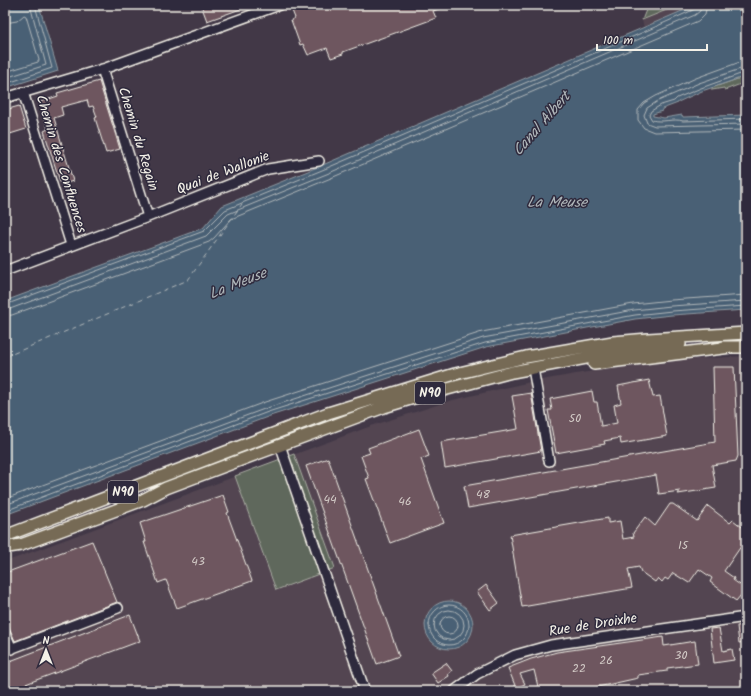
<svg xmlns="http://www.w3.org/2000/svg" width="751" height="696" font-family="Kalam,sans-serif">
<rect width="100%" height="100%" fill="#423847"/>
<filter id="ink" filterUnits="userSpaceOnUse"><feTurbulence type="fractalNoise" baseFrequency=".025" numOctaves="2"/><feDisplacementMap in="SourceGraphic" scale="8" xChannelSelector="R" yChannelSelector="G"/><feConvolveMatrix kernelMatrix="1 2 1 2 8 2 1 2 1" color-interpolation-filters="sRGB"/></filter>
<g filter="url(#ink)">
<path fill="#524551" d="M679,5H696L644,28L642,20Z
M746,356V691H5V562L371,426L453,400L530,382L593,371L680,360Z"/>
<path fill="#5e675b" stroke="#a9aca2" d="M648,5H679L642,20Z
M746,76V82L725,90L724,88L712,90V88Z
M294,454L335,568L276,590L235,476Z"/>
<path fill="#4a6074" stroke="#8e9aa2" d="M18,5H39L58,71L5,88V9Z
M696,5H746V76L702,91L678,102V103L662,109V111L653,114V116L664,118L682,115L683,117L746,115V310L672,315L635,319L486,347L270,416L5,515V301L203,228L222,206L325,164Z
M425 625a24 24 0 1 1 48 0a24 24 0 1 1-48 0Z"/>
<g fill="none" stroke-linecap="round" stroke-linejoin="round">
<path stroke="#b0b7ba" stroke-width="1" d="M5,23L17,21L24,15L26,16L39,60L38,62L5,72
M746,61L740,62L696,78L656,96L644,103L638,110V120L644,128L654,132L746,130
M746,67L699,83L658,101L647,108L644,115L647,123L655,126L746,124
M746,72L701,88L677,98L674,101L661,105L651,111L649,115L652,120C662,123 674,118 683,121L746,119
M5,78L46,65L30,5
M5,84L52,68L35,5
M5,305L204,231L225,210L327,168L646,31L693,10L696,8V5
M5,310L10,309L206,236L228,214L329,173L695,15L700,11L701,5
M5,316L12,315L209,242L214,238L231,219L331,178L698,21L705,14L707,5
M5,499L265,402L482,332L633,304L671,300L746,295
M5,505L267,408L483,338L634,310L671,306L746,301
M5,511L268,412L485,343L635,315L672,311L746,306
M429 625a20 20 0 1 1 40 0a20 20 0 1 1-40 0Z
M434 625a15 15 0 1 1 30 0a15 15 0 1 1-30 0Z
M440 625a9 9 0 1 1 18 0a9 9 0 1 1-18 0Z"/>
<path stroke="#b0b7ba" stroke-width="1" stroke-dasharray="5 4" stroke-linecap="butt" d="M5,357L188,280L247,197"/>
</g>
<path fill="#6e575f" stroke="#f4f1e8" d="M201,5H249V6L207,21Z
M300,5H447V6L433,11L436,18L343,52V54L331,58L327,48L308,55L303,44L300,45L291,20L295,18L291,8Z
M99,81L120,149L106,153L95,118L97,117L93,106L89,107L87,100L61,107L63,115L54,118L73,181L61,185L44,131L48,129L40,102L58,96L57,93Z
M19,106L26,129L10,134L7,124L5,125V110Z
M713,367H734L738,456L736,461L712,465L716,488L678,494L680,491L659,494L656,475L468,508L464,486L715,442Z
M649,380L653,397L660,396L667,436L621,444L620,438L604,441L605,444L556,453L548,410H552L550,399L592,391L594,402H597L601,426L617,423L614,405L621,403L618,386Z
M531,393L541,451L445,468L441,442L518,429L512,396Z
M419,429L429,456L421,459L444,523L390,543L366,479L369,478L361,456L370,453L368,448Z
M328,458L399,656L377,664L306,466Z
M223,495L229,512L227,513L252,581L177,608L166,580L158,583L144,542H146L140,523Z
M670,504H673L697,521L708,506L730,523L733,520L746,530V539L724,571L734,578L733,580L746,589L736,601L710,582L712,578L699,569L689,583L673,573L668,580L665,578L662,582L658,578L655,582L641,572L639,567L628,569L632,588L522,607L510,535L608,518V523L620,521L623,539L634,537L633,533L645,517L655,526Z
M92,541L117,602L15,641L5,618V573Z
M486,585L499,603L490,610L477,592Z
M130,615L140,641L7,691L5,685V663Z
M746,625L745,642L739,643L737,626Z
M719,628L723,651L732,649L734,660L714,663L710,629Z
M663,637L664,646L695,641L698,664L667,668V671L638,675V678L580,691H539L534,670L520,674L525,684L516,688L508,668L531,659L557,652Z
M446,663L452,671L448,674L449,676L438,683L431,673Z"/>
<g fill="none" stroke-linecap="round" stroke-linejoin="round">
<defs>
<path id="minor" d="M102,69L148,217
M23,92L71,245
M5,98L106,68L279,5
M5,271L148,217L268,169L319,161
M534,374L549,461
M280,445L365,691
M5,633L12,649
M5,651L118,608
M454,691L477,674L515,655L551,645L746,617"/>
<path id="major" d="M723,347H746
M594,364L731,347
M5,536L328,413L455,374L526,357L613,342L648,339L746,333
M8,547L21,545L143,500L166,488L262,452L384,407L417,397L512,372L623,351L680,344"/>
</defs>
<use href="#minor" stroke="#f4f1e8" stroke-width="12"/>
<use href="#major" stroke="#f4f1e8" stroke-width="14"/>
<use href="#minor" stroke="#2f2a3d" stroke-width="9"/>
<use href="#major" stroke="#766a55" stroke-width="11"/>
</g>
</g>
<g text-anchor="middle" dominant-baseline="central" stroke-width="3" stroke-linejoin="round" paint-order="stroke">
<g font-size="12" fill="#d2cac6">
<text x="575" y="418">50</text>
<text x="483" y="494">48</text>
<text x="330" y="499">44</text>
<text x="405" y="501">46</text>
<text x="683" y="545">15</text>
<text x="198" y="561">43</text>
<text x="681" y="655">30</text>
<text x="606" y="660">26</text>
<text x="579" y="668">22</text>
</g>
<g fill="#2f2a3d" stroke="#b9b5b5" stroke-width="1">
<rect x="415" y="382" width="30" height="22" rx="3"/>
<rect x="108" y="481" width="30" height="22" rx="3"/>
</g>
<g font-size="13" font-weight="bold" fill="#f4f1e8">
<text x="430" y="393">N90</text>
<text x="123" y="492">N90</text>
</g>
<g font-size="14" fill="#f4f1e8" stroke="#2f2a3d">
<text transform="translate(138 139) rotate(73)">Chemin du Regain</text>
<text transform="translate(61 164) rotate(73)">Chemin des Confluences</text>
<text transform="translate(223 173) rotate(-21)">Quai de Wallonie</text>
<text transform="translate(593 625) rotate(-9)">Rue de Droixhe</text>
</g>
<g font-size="15" font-style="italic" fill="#b0b7ba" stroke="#2f2a3d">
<text transform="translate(542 124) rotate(-49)">Canal Albert</text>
<text x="557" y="203">La Meuse</text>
<text transform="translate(238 284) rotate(-22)">La Meuse</text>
</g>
</g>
<rect width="751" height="696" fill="none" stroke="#2f2a3d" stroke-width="20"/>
<rect x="10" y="10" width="731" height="676" fill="none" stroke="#f4f1e8" stroke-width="1.5" filter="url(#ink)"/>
<g transform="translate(46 650)" stroke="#2f2a3d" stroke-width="3" paint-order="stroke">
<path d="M0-3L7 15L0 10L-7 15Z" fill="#f4f1e8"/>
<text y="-6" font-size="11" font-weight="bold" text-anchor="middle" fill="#f4f1e8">N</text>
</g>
<path d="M597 44v6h110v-6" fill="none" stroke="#f4f1e8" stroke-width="2"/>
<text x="603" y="44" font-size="12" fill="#f4f1e8" stroke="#2f2a3d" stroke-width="3" paint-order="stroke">100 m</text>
</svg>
